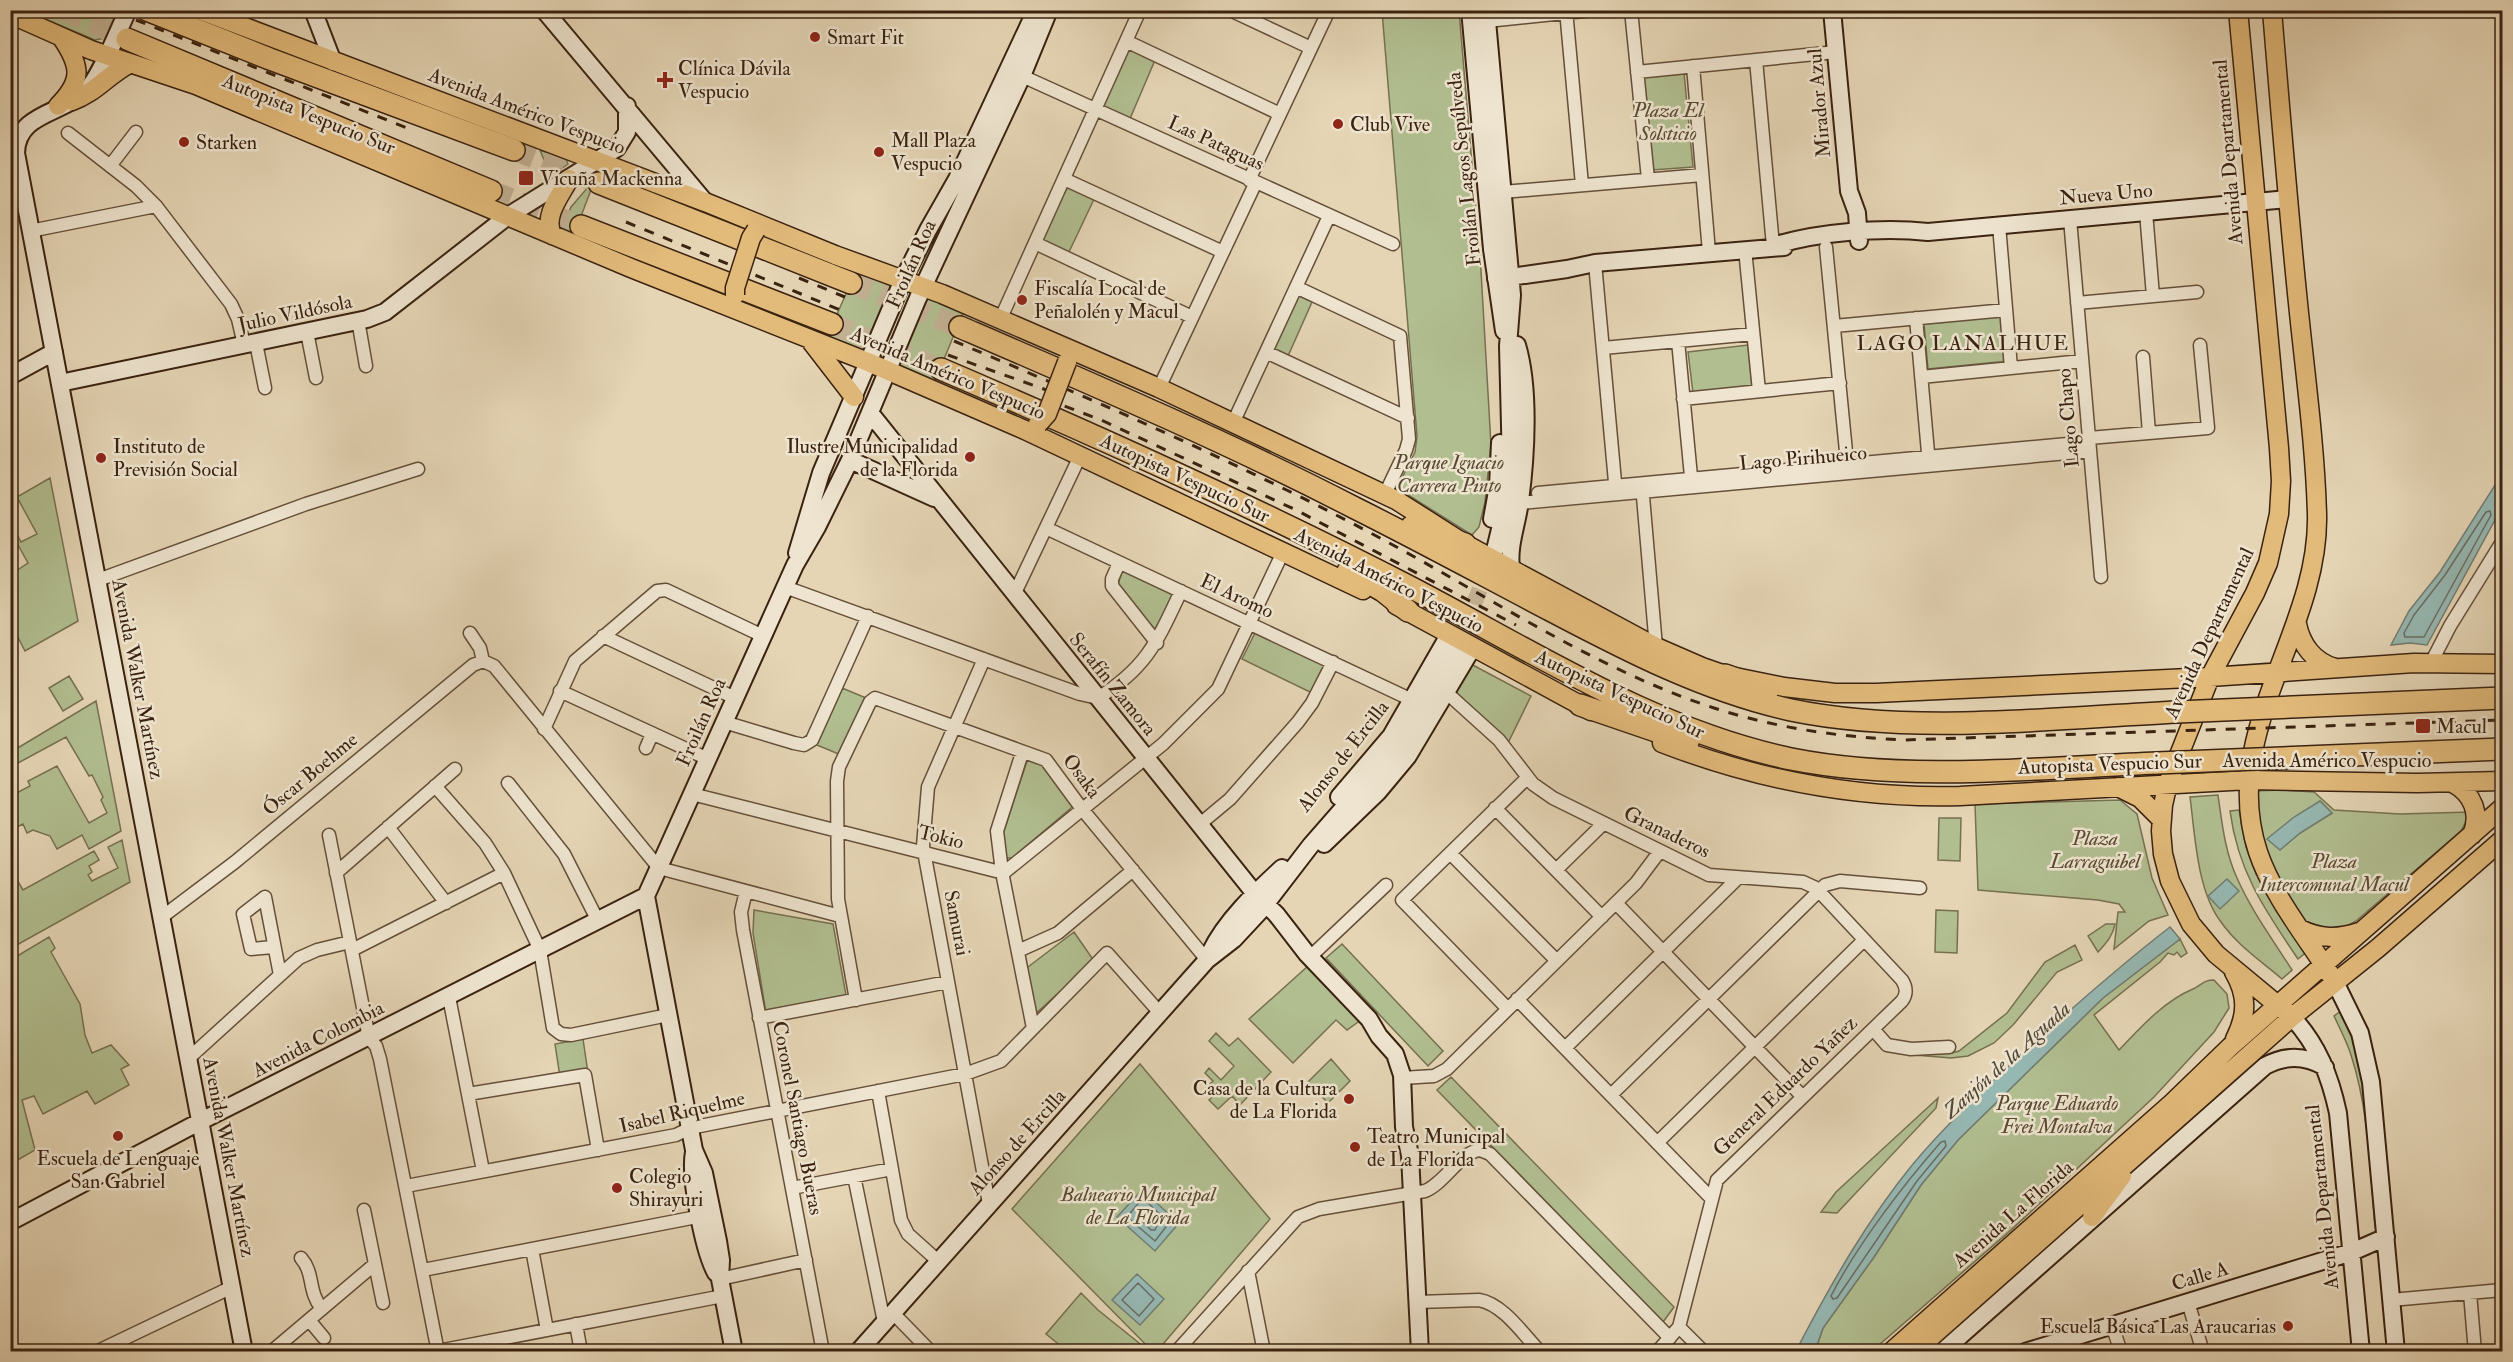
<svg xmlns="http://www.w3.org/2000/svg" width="2513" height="1362" font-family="'IM FELL Double Pica',serif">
<rect width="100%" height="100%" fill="#e5d5b5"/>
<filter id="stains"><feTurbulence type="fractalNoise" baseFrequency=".00333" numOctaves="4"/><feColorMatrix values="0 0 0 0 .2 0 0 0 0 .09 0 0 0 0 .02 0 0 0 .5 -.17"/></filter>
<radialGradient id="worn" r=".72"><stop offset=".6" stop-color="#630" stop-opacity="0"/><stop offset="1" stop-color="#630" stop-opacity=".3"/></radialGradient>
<path fill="#b1be90" stroke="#767050" stroke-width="1.5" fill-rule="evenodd" d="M26,11H120L105,38L95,40Z
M1382,11H1459L1481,271L1491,445L1485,502L1479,527L1472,535L1397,488L1415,452L1417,436Z
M1131,47L1155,60L1129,121L1101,106L1126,49Z
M1684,73L1693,167L1652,170L1644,77Z
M540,150L566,159L568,164L545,180L548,170Z
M1066,183L1095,197L1068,254L1041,241Z
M589,186L592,187L574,235L562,229L571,207Z
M856,271L891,286L863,352L827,337Z
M1297,295L1312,302L1288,356L1273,349Z
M928,297L963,313L935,381L898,366Z
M2004,316L2008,361L1928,369L1924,324Z
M1748,345L1752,386L1693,393L1688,352Z
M50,478L78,621L25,651L11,624L10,575L28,563L18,545L11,549V523L21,542L37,534L17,497Z
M1123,569L1177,594L1154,635L1118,584Z
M1256,631L1325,665L1312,693L1242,659Z
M1469,663L1531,696L1508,743L1457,693L1456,690Z
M69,676L83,699L63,711L49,688Z
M842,688L866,698L841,755L817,745Z
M96,701L121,831L89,849L82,835L57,849L50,836L33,830L27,833L23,824L17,827L11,815V796L30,786L28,781L57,766L89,823L107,813L101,800L103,797L92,775L89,776L66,737L18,763L16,760L11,763V752Z
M1028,758L1043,764L1077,803L1012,858H1004L1002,837Z
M2283,790L2314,792L2334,810L2400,814L2471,812L2461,831L2356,921L2338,931L2304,924L2268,859L2253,791ZM2320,801L2332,813L2300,833L2280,849Z
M2218,795C2222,823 2225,852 2237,878C2251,910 2273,940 2292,970L2282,979C2261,961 2237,945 2221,922C2197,891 2195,835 2190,797Z
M2120,800L2137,814L2152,878L2168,915L2149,921L2114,949L2118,912H2125L2119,904L2098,900L1978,890L1975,804Z
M2239,810L2246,847L2256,874L2308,951L2298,959C2265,910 2238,872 2230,811Z
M1939,818H1961L1960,861L1938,860Z
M122,840L130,882L15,946H11L10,868L23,890L94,851L99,860L89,866L92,872L88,875L92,881L118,868L108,847Z
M754,910L833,924L846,995L766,1013L753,933Z
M1936,910L1958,911L1957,953L1935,952Z
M2106,924H2115C2113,936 2106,943 2098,952L2088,936Z
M1074,932L1094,961L1033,1016L1024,970Z
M49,937L55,948L51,952L80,1004L85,1035L92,1053L111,1045L129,1065L121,1069L129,1085L95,1104L87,1091L43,1114L34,1096L22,1100L35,1150L16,1161L10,1152L11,958H14Z
M2180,939L2187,953L2181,957L2177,952L2174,955L2168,953L2160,962L2094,1015L2119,1050C2140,1028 2164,1001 2193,989C2202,985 2203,980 2214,980L2227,994L2229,1008L2214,1032L2154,1097L2010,1231L1872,1351L1815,1352L1823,1328L1874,1257L1921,1185L1958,1140L2103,998Z
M1342,944L1443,1051L1428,1066L1326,958Z
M2075,945L2082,960L2057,972L2013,1025L1994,1043L1968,1056L1951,1058L1902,1054L1952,1053L1959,1051L2007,1013L2045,962Z
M1308,966L1361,1020L1347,1030L1336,1020L1293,1063L1249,1019Z
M2345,1008L2359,1045L2379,1227H2375C2370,1170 2369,1110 2351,1055C2347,1042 2340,1029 2334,1016Z
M1216,1033L1229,1046L1238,1038L1271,1072L1240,1105L1232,1096L1218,1109L1209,1100L1214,1095L1206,1088L1213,1081L1205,1073L1209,1068L1221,1080L1234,1066L1209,1041Z
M583,1039L588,1073L560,1077L555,1044Z
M1331,1059L1350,1081L1328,1103L1308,1082Z
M1140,1064L1270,1219L1157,1351L1153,1352L1012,1209Z
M1451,1077L1674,1307L1663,1322L1437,1090Z
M1938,1098L1936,1108L1837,1213L1821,1212L1836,1192Z
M1081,1293L1098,1310L1149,1351H1067L1046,1334Z"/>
<path fill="#96b8b3" stroke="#717c72" stroke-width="1.5" d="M2502,474V507L2427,645L2410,643L2391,645L2409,611L2440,572Z
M2320,801L2332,813L2300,833L2280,850L2267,839L2294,817Z
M2227,879L2239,891L2220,909L2208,896Z
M2170,927L2180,939L2103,998L1958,1140L1921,1185L1874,1257L1823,1328L1815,1351H1799V1345C1832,1282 1868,1219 1913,1164C1944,1127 1979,1094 2015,1060C2065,1014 2116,969 2170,927Z
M1142,1190L1179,1223L1155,1251L1117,1217Z
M1137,1274L1164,1299L1140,1325L1112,1300Z"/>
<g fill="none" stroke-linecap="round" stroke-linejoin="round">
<path stroke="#686d62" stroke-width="1.5" d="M2490,511L2491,515L2424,637H2405L2404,633L2414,615L2445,575L2486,512Z
M1945,1141L1946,1146L1917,1181L1837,1298L1833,1299L1831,1296C1857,1245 1904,1184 1941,1142Z
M1141,1200H1145L1169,1223L1155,1241L1127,1217Z
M1142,1210L1158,1223L1155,1230H1151L1138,1217Z
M1138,1283L1154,1299L1139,1316L1122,1300Z"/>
<path stroke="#c3b194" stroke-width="16" stroke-dasharray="16 8" stroke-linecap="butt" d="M1456,649L1489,566"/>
<path stroke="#c3b194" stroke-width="21" stroke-dasharray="21 10" stroke-linecap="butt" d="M63,10L127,39
M514,150L599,183
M491,191L581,226
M851,283L960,327
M832,324L941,369"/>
<defs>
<path id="street" d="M1230,10L1311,48
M1566,10L1582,185
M1631,10L1648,179
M1487,21L1593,10
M1126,41L1280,114
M1756,60L1773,246
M1693,66L1709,252
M1637,72L1836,52
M1022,76L1393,244
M68,133L136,186L156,206L231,304L238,319L244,345
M110,166L136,132
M1064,179L1223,252
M1249,180L1329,10
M1503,192L1702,175
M10,198L22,190
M2146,212L2153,296
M2070,219L2101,577
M1999,225L2011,368
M30,231L156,206
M1035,243L1192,317
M1826,247L1848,472
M1745,249L1759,391
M1595,263L1616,493
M1296,287L1400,336L1409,439L1406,450L1385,494
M2077,303L2197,292
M1916,318L1929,464
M358,320L366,366
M1000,320L1140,10
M1834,326L2006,310
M307,332L316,378
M1678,341L1692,487
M256,343L265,388
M1603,348L1753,334
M1266,352L1408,418
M2143,357L2149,433
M1921,377L2082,361
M1159,388L1256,182
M1683,399L1840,383
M1233,423L1329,216
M2089,438L2208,428L2200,345
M1642,485L1656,647
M1538,493L2089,442
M1520,503L2090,451
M1046,528L1412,700
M1119,563L1112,579V586L1157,643
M98,580L306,504L418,469
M785,587L1080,694L1098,698C1147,667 1157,642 1181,591
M1014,595L1080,456
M470,633L480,648L483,661
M603,636L735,698
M984,659L928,787L923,846L989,1204
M2431,663L2450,626L2502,542
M560,691L708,759
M1447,693L1499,740L1533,784L1553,798L1709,875L1803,882L1816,888L1902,980C1907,988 1907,994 1902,1001L1717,1180L1679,1327L1657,1352
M724,722L794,743L804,745L812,740L868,616
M544,729L575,661L657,591L666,590L763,636
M646,748L652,734
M1022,753L997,831L1002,872L1033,1028
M508,783L564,854L598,921
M435,786L485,843L504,873L540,950L553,1028L561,1034L571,1035L668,1015
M692,794L996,871H1006L1163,744L1218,689L1283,552
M1495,808L1602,917
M1200,824L1230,799L1298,722L1312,703L1333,662
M388,827L446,903
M329,835L369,1038L376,1046L380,1059L438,1352
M1450,853L1557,961
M1556,870L1604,823
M336,873L455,769
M746,891L741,912L743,930L823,1352
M1616,903L1802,1096
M162,917L235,862L473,665L483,661L494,666L659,868L840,916
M273,947L251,949L243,914L265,897L280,975
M352,950L504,873
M1018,951L1058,933L1133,870
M1310,957L1386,885
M449,997L483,1171
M1517,999L1711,1198
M856,1000L838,899L837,781L839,767L870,702L875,698L1046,760L1082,809L1207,960
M1508,1009L1402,900L1527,778
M759,1018L948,982
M1873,1029L1887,1045L1911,1049L1949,1047
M1565,1048L1738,878
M189,1058L299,958L317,950L350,942
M1402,1078L1434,1076L1447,1069L1636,883L1660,851
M878,1091L901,1220L908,1234L938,1261
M468,1094L585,1075L598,1150
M1611,1095L1825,885L1840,881L1920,888
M1657,1143L1864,940
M854,1176L884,1322
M406,1186L676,1135L690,1128L965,1074L1001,1061L1107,953L1160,1013
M792,1188L892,1169
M364,1210L383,1303
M532,1249L547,1330
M301,1258C315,1274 307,1290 322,1309
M423,1270L707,1215
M1248,1271L1264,1352
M720,1279L806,1260
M2470,1293L2475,1352
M2391,1300L2502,1290
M1418,1302L1479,1300C1503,1304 1523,1334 1540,1352
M2188,1302L2203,1352
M893,1313L931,1352
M309,1320L324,1338
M576,1324L581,1352
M2112,1325L2121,1352
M1679,1327L1704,1352
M438,1351L723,1296
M96,1352L232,1287
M271,1352L375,1264
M1176,1352L1298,1217L1319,1209L1425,1191C1445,1183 1460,1152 1480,1150L1490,1154L1670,1338"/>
<path id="secondary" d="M128,10C118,31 100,78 85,92C62,114 17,113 16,153L244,1352
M313,10L333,62
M544,10L705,202
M1470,10L1492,249L1504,331
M1486,10L1512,295L1508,346L1511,466L1508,496L1495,550
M1832,10L1849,191L1857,213L1859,241
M1773,246C1817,232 1882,227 1928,232L2288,199
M1496,279L1567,269L1595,263L1784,247
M10,376L54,352
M60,383L367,319L385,312L508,216L617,148L627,132V106
M871,414L1256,895L1276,914L1307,954L1369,1019L1379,1036L1395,1054L1402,1075L1404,1127L1410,1155L1420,1352
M850,460L934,498
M1492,519L1498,486L1500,443
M797,553L821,473L903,280L928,230L957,179L1036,10
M1511,569C1508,545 1517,525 1520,501C1526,456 1530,389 1517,345
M1339,797L1391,736L1449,635
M1324,844L1378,792L1408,756L1473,647
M646,896L795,565L817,527L850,460L918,298L1022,76L1049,10
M646,896L694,1150L704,1173L718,1241L721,1260L720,1279L734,1352
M1210,953C1225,921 1256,892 1282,868
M2335,982L2360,1033L2371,1082L2396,1352
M2292,1017C2318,1045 2330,1076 2338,1113L2361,1352
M694,1152C689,1177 704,1252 716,1273
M10,1222L201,1121L646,896
M858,1352L1207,960L1234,939L1261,910L1311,845L1402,741L1456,649
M1942,1352L2265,1066C2285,1055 2305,1055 2325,1067
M2025,1352L2352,1252L2386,1237"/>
<path id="primary" d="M200,10L705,202L835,255L942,294L1159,388L1396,500L1465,544L1511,569L1656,647L1702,667L1725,675L1784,687L1835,693H1876L2210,677L2414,663L2502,664
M2238,10L2279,448L2281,481L2279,514L2268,563L2255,593L2210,677L2168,783L2163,805L2161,831L2163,854L2170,881L2191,924L2216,954L2292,1017
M2272,10C2280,108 2288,205 2298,303C2305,373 2315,444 2317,514C2320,632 2218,732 2258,852C2274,899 2309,940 2335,982
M10,14L91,50L196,85L631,268L868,362L1025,430L1363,590
M72,101C95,93 108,75 129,64
M58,106C83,81 81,66 62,38
M552,235C543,216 560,196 569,179
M810,340L854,397
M1396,605L1591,711
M2297,624C2301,645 2314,662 2335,668
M1662,743C1758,780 1858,799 1960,796L2249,780L2417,783L2502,781
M2453,783C2473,794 2481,814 2472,835
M2118,787L2140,798L2162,820
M2300,929C2320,939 2338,939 2359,932
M2234,972C2248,996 2247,1015 2235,1039
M2092,1217L2122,1176
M1891,1352L2172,1103L2230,1047L2502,808
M1914,1352L2292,1017L2378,948L2502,840"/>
<path id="highway" d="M147,10L270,59L514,150
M127,39L491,191
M599,183L851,283
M581,226L832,324
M960,327C1092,384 1225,441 1353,507C1419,540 1485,576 1550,610C1628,651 1705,691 1791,710C1912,735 2054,718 2177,712
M941,369C1100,437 1257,508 1410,587C1533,651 1653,730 1791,759C1907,782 2038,768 2157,763
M1412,526L1465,544
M1348,571L1383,591L1408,611
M1725,675L1768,690
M1580,705L1688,742"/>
</defs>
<use href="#street" stroke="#654f39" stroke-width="15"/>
<use href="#secondary" stroke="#3a2210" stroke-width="20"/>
<use href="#primary" stroke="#3a2210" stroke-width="21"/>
<use href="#highway" stroke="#3a2210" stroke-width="24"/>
<use href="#street" stroke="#eee4cf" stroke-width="12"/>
<use href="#secondary" stroke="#eee4cf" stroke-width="16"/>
<use href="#primary" stroke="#e2ba7a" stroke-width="18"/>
<use href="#highway" stroke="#e2ba7a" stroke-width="21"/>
<path stroke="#3a2210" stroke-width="3" stroke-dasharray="10 10" stroke-linecap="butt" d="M136,20L412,130
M626,222L840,310
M799,278L845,297
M954,341C1098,402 1242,464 1380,538C1490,597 1595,669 1714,708C1776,728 1839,737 1904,740L2502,720
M948,355L1055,393
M1046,399L1101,420L1296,510L1516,625"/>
<defs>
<path id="primary-bridge" d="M735,295V288L751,238L756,230
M1038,424L1047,414L1067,362"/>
<path id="highway-bridge" d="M2177,712L2502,698
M2157,763L2502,749"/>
</defs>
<use href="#primary-bridge" stroke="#3a2210" stroke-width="21" stroke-linecap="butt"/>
<use href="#highway-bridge" stroke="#3a2210" stroke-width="24" stroke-linecap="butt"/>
<use href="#primary-bridge" stroke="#e2ba7a" stroke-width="18"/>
<use href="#highway-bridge" stroke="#e2ba7a" stroke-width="21"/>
</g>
<g fill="#8f2418" stroke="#eee4cf" stroke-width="2">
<circle cx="815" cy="37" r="6"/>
<path d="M662 71h6v6h6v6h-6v6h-6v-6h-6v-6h6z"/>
<circle cx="1338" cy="124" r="6"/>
<circle cx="184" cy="142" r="6"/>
<circle cx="879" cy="152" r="6"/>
<rect x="518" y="170" width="16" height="16" rx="3"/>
<circle cx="1022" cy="300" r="6"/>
<circle cx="970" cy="457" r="6"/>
<circle cx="101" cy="458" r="6"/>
<rect x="2415" y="718" width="16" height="16" rx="3"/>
<circle cx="1349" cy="1099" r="6"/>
<circle cx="118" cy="1136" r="6"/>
<circle cx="1355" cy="1147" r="6"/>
<circle cx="617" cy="1188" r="6"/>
<circle cx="2288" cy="1326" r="6"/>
</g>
<g text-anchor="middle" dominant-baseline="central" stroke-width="5" stroke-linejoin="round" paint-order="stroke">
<g font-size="20" fill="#3a2210" stroke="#eee4cf" text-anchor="start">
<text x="827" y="37">Smart Fit</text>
<text x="678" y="68">Clínica Dávila<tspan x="678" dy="23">Vespucio</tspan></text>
<text x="1350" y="124">Club Vive</text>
<text x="891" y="140">Mall Plaza<tspan x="891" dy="23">Vespucio</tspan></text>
<text x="196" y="142">Starken</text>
<text x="540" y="178">Vicuña Mackenna</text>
<text x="1034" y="288">Fiscalía Local de<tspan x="1034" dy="23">Peñalolén y Macul</tspan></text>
<text x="113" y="446">Instituto de<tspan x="113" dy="23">Previsión Social</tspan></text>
<text x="958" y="446" text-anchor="end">Ilustre Municipalidad<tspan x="958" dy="23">de la Florida</tspan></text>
<text x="2436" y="726">Macul</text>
<text x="1337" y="1088" text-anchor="end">Casa de la Cultura<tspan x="1337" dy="23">de La Florida</tspan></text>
<text x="1367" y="1136">Teatro Municipal<tspan x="1367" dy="23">de La Florida</tspan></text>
<text x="118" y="1158" text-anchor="middle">Escuela de Lenguaje<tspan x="118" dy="23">San Gabriel</tspan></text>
<text x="629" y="1176">Colegio<tspan x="629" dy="23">Shirayuri</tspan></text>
<text x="2276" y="1326" text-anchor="end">Escuela Básica Las Araucarias</text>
</g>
<g font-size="20" fill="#3a2210" stroke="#eee4cf">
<text transform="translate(1819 103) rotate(-95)">Mirador Azul</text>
<text transform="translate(527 111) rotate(21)">Avenida Américo Vespucio</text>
<text transform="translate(309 114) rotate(22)">Autopista Vespucio Sur</text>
<text transform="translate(1216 143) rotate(25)">Las Pataguas</text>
<text transform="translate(2228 152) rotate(-95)">Avenida Departamental</text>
<text transform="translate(1464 169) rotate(-96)">Froilán Lagos Sepúlveda</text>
<text transform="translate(2106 194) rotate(-5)">Nueva Uno</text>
<text transform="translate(911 264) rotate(-66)">Froilán Roa</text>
<text transform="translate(295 313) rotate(-12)">Julio Vildósola</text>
<text transform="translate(948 373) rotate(23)">Avenida Américo Vespucio</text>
<text transform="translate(2068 418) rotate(-95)">Lago Chapo</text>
<text transform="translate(1803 458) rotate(-5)">Lago Pirihueico</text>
<text transform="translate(1185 478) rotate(25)">Autopista Vespucio Sur</text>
<text transform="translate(1389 580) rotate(27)">Avenida Américo Vespucio</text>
<text transform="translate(1237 596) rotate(25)">El Aromo</text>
<text transform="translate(2209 633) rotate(-65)">Avenida Departamental</text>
<text transform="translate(138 679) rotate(79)">Avenida Walker Martínez</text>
<text transform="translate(1113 684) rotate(51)">Serafín Zamora</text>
<text transform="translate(1620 694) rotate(25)">Autopista Vespucio Sur</text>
<text transform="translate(701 722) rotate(-66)">Froilán Roa</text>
<text transform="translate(1343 756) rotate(-52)">Alonso de Ercilla</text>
<text x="2327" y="760">Avenida Américo Vespucio</text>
<text transform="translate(2110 764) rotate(-2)">Autopista Vespucio Sur</text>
<text transform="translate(310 774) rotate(-40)">Óscar Boehme</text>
<text transform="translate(1082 776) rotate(53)">Osaka</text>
<text transform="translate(1667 832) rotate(26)">Granaderos</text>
<text transform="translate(941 837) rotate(14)">Tokio</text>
<text transform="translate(957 923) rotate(79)">Samurai</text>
<text transform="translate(318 1039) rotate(-27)">Avenida Colombia</text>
<text transform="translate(1785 1086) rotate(-44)">General Eduardo Yañez</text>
<text transform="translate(682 1112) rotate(-13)">Isabel Riquelme</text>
<text transform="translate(798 1118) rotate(79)">Coronel Santiago Bueras</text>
<text transform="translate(1017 1142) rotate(-48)">Alonso de Ercilla</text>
<text transform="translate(229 1157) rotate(79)">Avenida Walker Martínez</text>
<text transform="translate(2322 1197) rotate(-96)">Avenida Departamental</text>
<text transform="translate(2013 1214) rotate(-41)">Avenida La Florida</text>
<text transform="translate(2200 1276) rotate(-17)">Calle A</text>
</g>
<g font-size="20" font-style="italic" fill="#584930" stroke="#eee4cf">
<text x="1668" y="110">Plaza El<tspan x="1668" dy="23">Solsticio</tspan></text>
<text x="1449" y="462">Parque Ignacio<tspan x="1449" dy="23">Carrera Pinto</tspan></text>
<text x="2095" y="838">Plaza<tspan x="2095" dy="23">Larraguibel</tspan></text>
<text x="2334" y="861">Plaza<tspan x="2334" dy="23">Intercomunal Macul</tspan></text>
<text x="2057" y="1103">Parque Eduardo<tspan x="2057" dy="23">Frei Montalva</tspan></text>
<text x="1138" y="1194">Balneario Municipal<tspan x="1138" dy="23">de La Florida</tspan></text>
</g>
<g font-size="21" letter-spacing="1.5" fill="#3a2210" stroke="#eee4cf">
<text x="1963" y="343">LAGO LANALHUE</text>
</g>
<g font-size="21" font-style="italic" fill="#514839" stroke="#eee4cf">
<text transform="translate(2007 1060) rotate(-42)">Zanjón de la Aguada</text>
</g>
</g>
<rect width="2513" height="1362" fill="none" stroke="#e5d5b5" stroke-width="36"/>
<rect x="12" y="12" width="2489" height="1338" fill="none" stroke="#3a2210" stroke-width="3"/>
<rect x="18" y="18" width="2477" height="1326" fill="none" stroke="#3a2210" stroke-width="1.5"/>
<rect width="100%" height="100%" filter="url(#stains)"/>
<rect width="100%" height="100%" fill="url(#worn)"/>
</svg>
